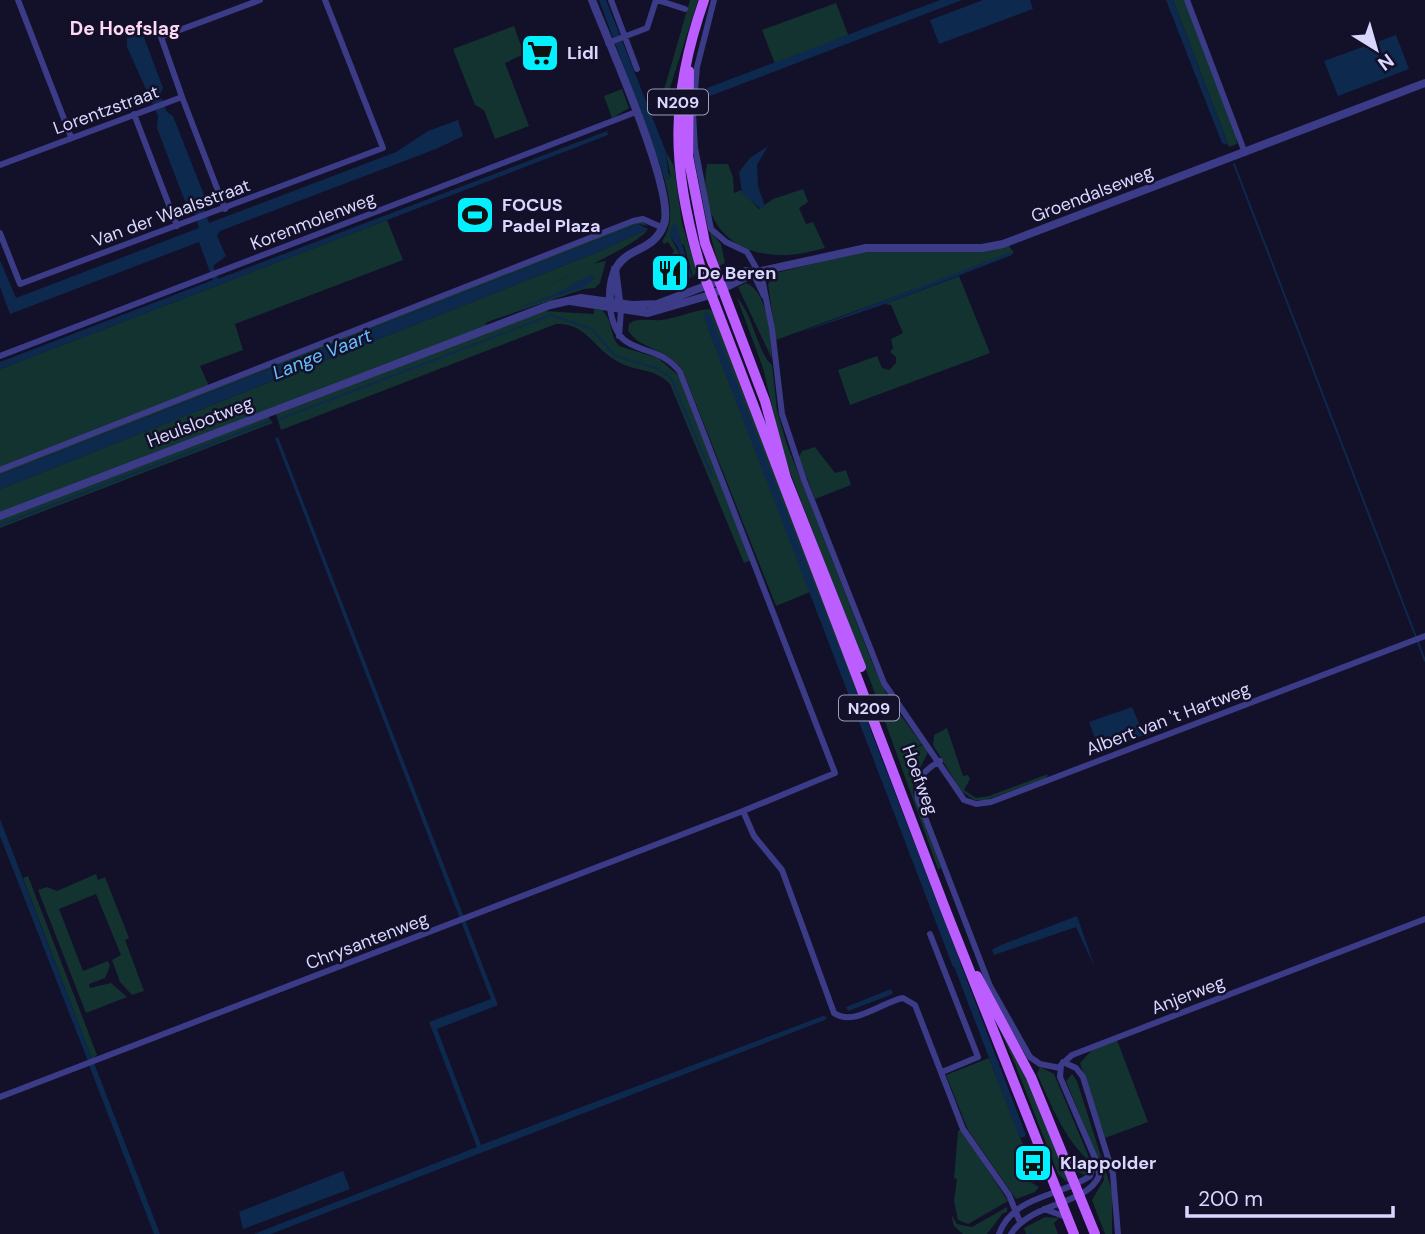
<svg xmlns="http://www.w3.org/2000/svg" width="1425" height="1234" font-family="'DM Sans',sans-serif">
<rect width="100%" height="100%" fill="#131029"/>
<path fill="#133330" d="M690,0H698L662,113H654L659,107Z
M1173,0H1184L1236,135L1237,144L1229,147Z
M836,3L849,37L775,64L762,30Z
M514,26L524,54L505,63L529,126L495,139L484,110L475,105L453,49Z
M622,89L629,108L612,118L604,96Z
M653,144L671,178L666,152L674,166L682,223L697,272L693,277L684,245L670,236L683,261L678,263L675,255L671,256L674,251L668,242L664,244L662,241C681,215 662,172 653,144Z
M707,164H728L733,177L734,193L741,190L759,209L773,199L803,189L808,202L799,208L806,224L813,222L825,248C810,252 794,256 778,255C726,253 698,215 707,164Z
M387,220L403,260L235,324L243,350L200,366L209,386L0,468V369Z
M643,222L648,226L638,224L0,475V472L634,223Z
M648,229C638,245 572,273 551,285L592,264L606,261L600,283L595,288L584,289L487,322L485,326L0,513V489L600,251Z
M709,230L721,244L725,263L719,266Z
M1009,246L1014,253L776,340L768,284L776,273L860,252Z
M959,276L990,353L850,405L838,370L877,356L882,368L889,370L896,363V357L890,352L893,348L891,339L903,333L891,305L885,304Z
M746,283C769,292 770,338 772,359L738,287Z
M737,298C753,314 758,354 772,365L777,410L786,442L874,667L890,701L922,744L901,754L923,745L928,752L914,780L913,792L941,868L938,869L873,688L783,454L763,368Z
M594,309L602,310C613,320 609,335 619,346L658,358L679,376L751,560L744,563L670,384C654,367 633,372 615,360C593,347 586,323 556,324L281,430L276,414L544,311L594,314Z
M710,309L713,312L963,964L957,954L886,766L703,315L810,592L776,606L683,371C667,347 639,350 628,330L629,324C637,317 650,321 661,320C678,318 693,310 710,309Z
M268,417L273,423L0,528V520Z
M815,447L835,473L846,470L851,485L815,499L799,457L802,451Z
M947,728L963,776L968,775L970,779L964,790L976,798L989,796L1048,774L1046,778L986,800H974L961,791L933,745L934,735Z
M96,874L98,880L105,877L129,938L125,940L144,991L132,995L120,982L112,960L121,955L96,894L59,909L83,971L108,961L110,966L105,978L89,984L90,988L111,983L127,997L86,1013L38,890L47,887L57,891Z
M28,876L97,1055L92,1059L23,878Z
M974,973L1039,1104L1069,1177L1068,1183L1058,1174L1013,1059Z
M1117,1040L1148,1122L1105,1138L1080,1063L1092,1050Z
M989,1058L1031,1165L1027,1180L1039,1187L1035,1192L1016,1199L968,1130L946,1075Z
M1040,1067L1054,1074L1091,1162L1090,1171L1085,1175L1076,1171L1085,1166L1086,1158C1063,1136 1051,1104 1037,1074Z
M1072,1074L1077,1081L1112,1191V1234H1105L1092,1200L1104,1180L1103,1172L1066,1081Z
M961,1129L1008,1201L968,1224L958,1220L954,1201L957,1179L954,1178L958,1131Z
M1007,1207V1212L1003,1213L987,1234H963L954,1226L951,1214L957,1224L972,1227Z
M1045,1217L1059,1218L1054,1223L1058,1234H1026L1024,1228Z"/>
<path fill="#0e294e" d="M599,0H606L666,152L669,180H666Z
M940,0H962L710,96L707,88Z
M983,0H1030L1033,9L939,44L930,20Z
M1166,0H1173L1228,145L1222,143Z
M142,32L163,88L160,94L167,112L173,116L206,200L203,207L209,223L396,152L428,131L458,120L463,136L436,149L220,231L217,236L226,256L213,266L218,279L607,131L608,135L0,369V362L213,280L199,242L10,314L0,287V260L16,298L199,228L194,212L186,204L157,128L158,116L127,47V38Z
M1396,35L1409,69L1338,96L1324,61Z
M768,146L757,165L758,186L765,206L761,209L742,193L739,172L750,158Z
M638,224L648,229L600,251L0,489V475Z
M676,224L692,277L688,278L678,248L670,236L672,226Z
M1011,252L1012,255L882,305L796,334Z
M590,275L595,277L587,286L516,309L559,292Z
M705,312L710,314L961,964L953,967L940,933L703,315Z
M278,437L498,1005L437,1029L481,1145L823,1016L827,1017L825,1020L271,1234H254L477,1147L429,1022L491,999L275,438Z
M1132,707L1144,735L1100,752L1089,722Z
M0,819L92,1059L88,1061L0,836Z
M1077,916L1095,968L1076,927L994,955L992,950L1001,945Z
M891,989L893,994L848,1011L846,1007Z
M94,1063L160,1234H154L89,1065Z
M343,1171L350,1189L243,1229L239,1212Z"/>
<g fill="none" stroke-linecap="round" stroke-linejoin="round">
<path stroke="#0e294e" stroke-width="2" d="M1234,164L1416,637
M280,419L551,315L592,329L615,356L656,368L671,378L712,476
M0,525L270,421
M1418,642L1425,661
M1030,1232L1031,1234"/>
<path stroke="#0e294e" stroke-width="7" d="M955,959L1022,1134"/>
<path stroke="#3b3b88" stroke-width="6" d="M18,0L71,137
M611,0L637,69
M657,0L685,9
M714,0L697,67L693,113L695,148L711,229L726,242L747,252L762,278L772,329L782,414L804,480L884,683L964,800L976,804L991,802L1425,636
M1187,0L1245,153
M608,43L647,28L656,0
M182,97L225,209
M134,114L177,226
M0,165L182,97L161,37L260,0
M0,233L20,284L383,148L325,0
M757,272L756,279L764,296
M610,308C618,363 653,337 680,372L835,773L743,811L754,836L782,870L834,1013C854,1027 882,1002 903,998L915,1005L963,1129L1009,1195L1020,1222
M619,336L621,310
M0,356L636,112
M0,470L633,221L643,219L663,228
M940,761C924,770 915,780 918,799L990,986L1030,1057L1040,1064L1060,1068
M930,934L978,1057L942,1072
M1063,1062L1076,1068L1083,1077L1113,1174L1118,1234
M0,1097L743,811
M1044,1209L1066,1217
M999,1234C1013,1195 1060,1197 1090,1176L1094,1161
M1011,1234C1031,1202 1087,1205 1099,1176L1098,1165L1060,1077L1061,1065L1072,1055L1425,919"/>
<path stroke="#3b3b88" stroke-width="8" d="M592,0C607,39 676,192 664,224C650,263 606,237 610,308
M615,269L620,308
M570,301L648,313L710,295L757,272
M0,516L550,305L581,298L632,305L657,304L746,271L757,272L866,248H982L1003,244L1425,83"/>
<path stroke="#bc5eff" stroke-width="10" d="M704,0C670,98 671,166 700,265L946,911L1074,1234
M689,71L688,156L705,243L765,401L786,478L861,667
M977,976L1031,1077L1095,1234"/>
</g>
<defs>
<symbol id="supermarket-square" viewBox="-11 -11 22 22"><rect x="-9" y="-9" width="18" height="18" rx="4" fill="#03f1ff" stroke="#131029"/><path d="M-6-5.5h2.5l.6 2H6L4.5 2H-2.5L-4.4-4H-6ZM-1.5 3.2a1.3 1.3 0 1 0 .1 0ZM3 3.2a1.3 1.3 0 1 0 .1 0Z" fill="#111"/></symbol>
<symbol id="stadium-square" viewBox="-11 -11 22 22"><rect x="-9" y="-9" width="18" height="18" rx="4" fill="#03f1ff" stroke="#131029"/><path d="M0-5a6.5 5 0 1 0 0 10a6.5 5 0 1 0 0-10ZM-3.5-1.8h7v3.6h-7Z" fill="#111"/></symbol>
<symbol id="restaurant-square" viewBox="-11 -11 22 22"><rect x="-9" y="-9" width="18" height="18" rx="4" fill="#03f1ff" stroke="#131029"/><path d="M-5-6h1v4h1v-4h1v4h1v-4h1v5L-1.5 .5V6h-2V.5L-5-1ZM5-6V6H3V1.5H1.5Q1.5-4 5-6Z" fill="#111"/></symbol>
<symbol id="bus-square" viewBox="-11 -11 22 22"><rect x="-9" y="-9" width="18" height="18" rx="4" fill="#03f1ff" stroke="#131029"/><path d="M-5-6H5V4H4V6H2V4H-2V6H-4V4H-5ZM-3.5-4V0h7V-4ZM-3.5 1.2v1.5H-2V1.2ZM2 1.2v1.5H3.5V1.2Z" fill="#111"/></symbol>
</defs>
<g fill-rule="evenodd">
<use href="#supermarket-square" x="518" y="31" width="44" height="44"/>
<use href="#stadium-square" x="453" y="193" width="44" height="44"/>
<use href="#restaurant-square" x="648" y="251" width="44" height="44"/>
<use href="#bus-square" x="1011" y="1141" width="44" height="44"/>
</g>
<g text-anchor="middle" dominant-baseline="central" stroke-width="5" stroke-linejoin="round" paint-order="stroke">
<g fill="#131029" stroke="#9e9bbf" stroke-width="2">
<rect x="648" y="89.5" width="60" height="25" rx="5"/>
<rect x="839" y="695.5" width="60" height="25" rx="5"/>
</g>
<g font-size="16" font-weight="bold" fill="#dad7ff">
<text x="678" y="102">N209</text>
<text x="869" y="708">N209</text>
</g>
<g font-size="18" font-weight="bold" fill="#dad7ff" stroke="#131029" text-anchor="start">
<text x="567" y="53">Lidl</text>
<text x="502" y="205">FOCUS<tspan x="502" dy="21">Padel Plaza</tspan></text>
<text x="697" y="273">De Beren</text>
<text x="1060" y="1163">Klappolder</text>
</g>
<g font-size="18" fill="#dad7ff" stroke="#131029">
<text transform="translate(106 110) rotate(-20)">Lorentzstraat</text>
<text transform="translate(1092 194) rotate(-21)">Groendalseweg</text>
<text transform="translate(171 213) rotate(-20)">Van der Waalsstraat</text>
<text transform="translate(313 221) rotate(-21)">Korenmolenweg</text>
<text transform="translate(200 422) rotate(-21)">Heulslootweg</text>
<text transform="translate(1168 719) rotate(-21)">Albert van 't Hartweg</text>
<text transform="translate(920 780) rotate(70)">Hoefweg</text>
<text transform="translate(367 941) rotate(-21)">Chrysantenweg</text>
<text transform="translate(1188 995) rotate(-21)">Anjerweg</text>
</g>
<g font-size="19" font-weight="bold" fill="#ffd9f3" stroke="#131029">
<text x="125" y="28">De Hoefslag</text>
</g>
<g font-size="19" font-style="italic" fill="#65bfff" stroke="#131029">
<text transform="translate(322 354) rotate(-22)">Lange Vaart</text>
</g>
</g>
<g transform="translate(1376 49) rotate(143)" stroke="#131029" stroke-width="5" paint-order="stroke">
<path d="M0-5L12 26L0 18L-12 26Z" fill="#dad7ff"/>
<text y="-10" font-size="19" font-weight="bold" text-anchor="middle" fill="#dad7ff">N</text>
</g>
<path d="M1187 1206v10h206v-10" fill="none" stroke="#dad7ff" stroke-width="3.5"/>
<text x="1198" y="1206" font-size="21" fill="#dad7ff" stroke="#131029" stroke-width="5" paint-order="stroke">200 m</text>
</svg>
